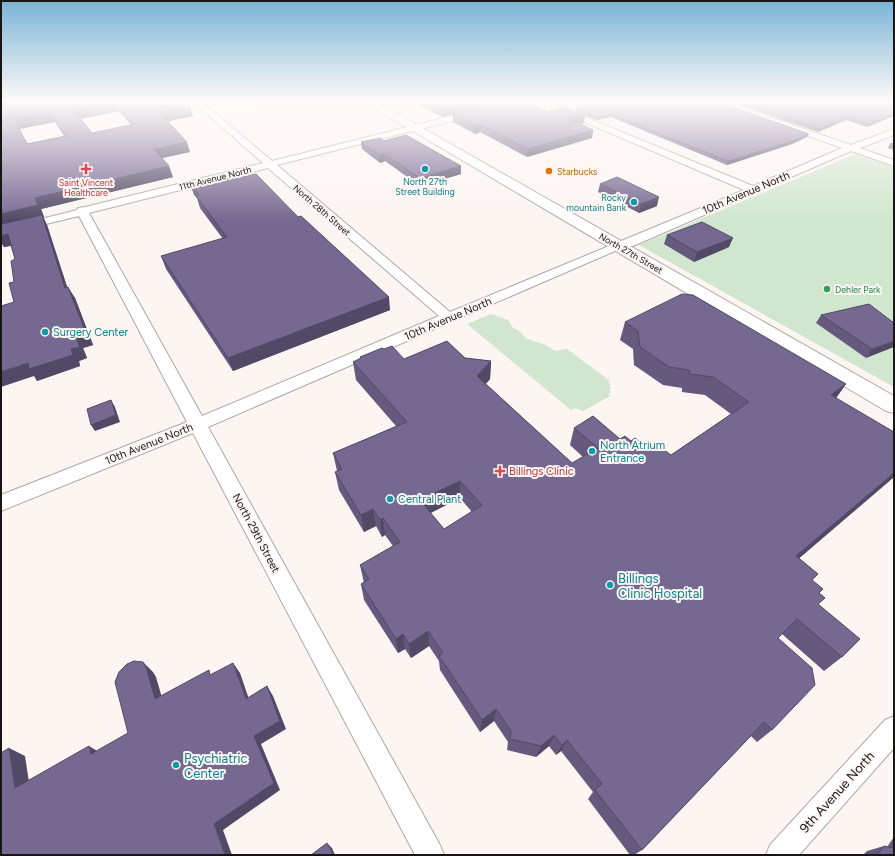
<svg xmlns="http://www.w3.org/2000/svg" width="895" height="856" font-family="Figtree,sans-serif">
<rect width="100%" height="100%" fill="#fcf5f2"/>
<path fill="#d0e6ce" d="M855,154L894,168V387L639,245Z
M491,314L508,320L513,328L518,330L527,339L546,345L555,351L567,349L610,381L608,382L611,385L609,386L611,388L609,390L611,392L608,394L610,396L583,411L575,408L571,410L467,324Z"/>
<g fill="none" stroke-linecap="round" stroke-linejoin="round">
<defs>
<path id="minor" d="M192,101H201L272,161L511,101H525L524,103L277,165L450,312L744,190L535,101H546L753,186L842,148L710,101H722L851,145L894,129V135L860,148L894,160V166L851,151L633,246L622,248L208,427L440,845L444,855H415L193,433L1,511V495L187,422L79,216L1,235V229L77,210L78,208L85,207L263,163ZM268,168L439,316L202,416L89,213Z
M882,101H894V105L883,103Z
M894,716V748L799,855H766L770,845L885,720Z"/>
<path id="major" d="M362,101H375L894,396V413L886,411Z"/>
</defs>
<use href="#minor" stroke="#afa8a6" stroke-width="2"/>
<use href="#major" stroke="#afa8a6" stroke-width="2"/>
<use href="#minor" fill="#fff" fill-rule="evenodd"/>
<use href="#major" fill="#fff" fill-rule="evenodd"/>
</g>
<path fill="#65597d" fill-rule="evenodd" d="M1,101H185L193,116L168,121L190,152L162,158L173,177L41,209L44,217H43L47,225L67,287L75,298L93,345L83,348L87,358L79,361L80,366L37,381L14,302L15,259L11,246L4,247L1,242ZM119,111L131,125L92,133L81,119ZM55,122L64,136L27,144L19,129Z
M412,101H505L442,117Z
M573,101H715L807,137L792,144L727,165L611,117L597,120L576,112V108L585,106Z
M727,101H884L867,127L846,120L818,132Z
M549,112L584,123L580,124L593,130L592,138L527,157L480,132L475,134L453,122V115Z
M384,141L461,166V174L420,186L385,161L380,163L362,149L361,142Z
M894,143V150L888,148L890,144Z
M240,177L298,217L390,310L233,371L166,269L161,256L223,239L200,208L197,198L194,195L190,184Z
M600,184L657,206L639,213L598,192Z
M667,235L729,247L694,262L664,244Z
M821,315L894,323L866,358L816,323Z
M625,322L846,384L836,398L894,432V477L799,558L818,574L812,580L819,593L825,598L818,604L842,657L824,671L782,634L778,638L772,730L757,742L751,736L642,850L634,855H630L588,799L593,792L561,751L556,755L549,746L536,757L507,750L508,742L494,721L480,732L440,670L439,661L429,646L411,658L405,649L398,653L364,600L361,584L364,583L360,565L393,546L385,535L382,537L376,526L364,532L339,490L335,472L337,471L333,453L396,426L356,380L353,362L360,359V357L384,349L404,359L465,358L491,361L490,379L486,384L572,463L583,457L570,445L574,428L620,439L631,441L648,449L671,455L731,414L705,395L682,392V388L663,385L634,365L633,349L620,340ZM460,498L472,512L444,529L430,513Z
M894,837V855H863L867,851L884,846L887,847Z"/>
<path fill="#524966" d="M1,101H52L1,110Z
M482,101H505L442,117V111Z
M115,102L119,111L78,119L73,110Z
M190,106L193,116L163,122L159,112Z
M51,112L55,122L19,129L14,119Z
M611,114V117L597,120V117Z
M894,114V116L867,127L868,124Z
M585,116L584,123L569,127L570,119Z
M847,117L846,120L818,132L820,129Z
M481,125L480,132L475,134V126Z
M593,130L592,138L527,157L528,149Z
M809,134L807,137L792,144L727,165L728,161Z
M187,142L190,152L158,159L154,149Z
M384,154L385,161L380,163L379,155Z
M169,166L173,177L41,209L44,217H43L47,225L71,299L1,227V214L35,198Z
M461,166V174L420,186V178Z
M659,197L657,206L639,213L641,204Z
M8,234L14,245L4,247L1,242V236Z
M733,238L729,247L694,262L697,252Z
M68,287L75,298L93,345L83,348L87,358L79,361L80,366L37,381L34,376L1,387V372L71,349L76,337Z
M389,297L390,310L233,371L228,358Z
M894,341V347L866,358L872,349Z
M491,361L490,379L476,394L477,376Z
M846,384L833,402L831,395Z
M111,400L115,407L120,422L95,431L91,425Z
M894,473V477L782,573L796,556Z
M460,481V498L421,518L420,500Z
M373,509L376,526L364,532L361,515Z
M383,518L385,535L382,537L380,520Z
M428,631L429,646L411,658L409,644Z
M403,634L405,649L398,653L396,639Z
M143,662L153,672L156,677L165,708L155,699Z
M233,663L240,673L252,708L246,699Z
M267,686L273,696L286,729L261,744L280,790L223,830L232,855H225L214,824L254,736Z
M496,709L494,721L480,732L482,720Z
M554,735L549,746L536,757L541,746Z
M567,740L561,751L556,755L562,745Z
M89,746L102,754H91Z
M9,748L25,756L31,795L15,788Z
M327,843L332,848L335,855H333Z"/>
<path fill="#756891" stroke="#524966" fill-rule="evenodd" d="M33,101H185L190,106L159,112L187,142L154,149L169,166L35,198L38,205L1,214V108ZM115,102L135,124L92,133L73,110ZM51,112L66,136L27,144L14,119Z
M423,101H482L442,111Z
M509,101H525L549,112L565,107L585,116L570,119L593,130L528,149L481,125L475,126L453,115Z
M581,101H715L809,134L793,141L728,161L611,114L597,117L576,108L589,105Z
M737,101H884L894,103V114L868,124L847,117L820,129Z
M406,135L461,166L420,178L384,154L379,155L361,142L380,138L384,141Z
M894,143V146L890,144Z
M236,173L240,177L256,174L298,217L301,216L389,297L228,358L161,256L227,237L196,196L199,195L190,184Z
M617,177L659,197L641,204L600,184Z
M42,215L65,288L68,287L86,333L76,337L80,347L71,349L73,355L29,369L28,363L1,372V306L14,302L9,283L14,282L11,261L15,259L8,234L1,236V224Z
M702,222L733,238L697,252L667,235Z
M682,294L693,295L846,384L831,395L894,432V473L796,556L818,574L812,580L823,589L819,593L825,598L818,604L860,639L842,657L797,619L778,638L812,668L815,685L772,730L764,722L642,850L595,790L602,784L567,740L562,745L554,735L541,746L510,739L511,731L496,709L482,720L439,656L443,653L428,631L409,644L403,634L396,639L361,584L369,579L360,565L400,542L383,518L380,520L373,509L361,515L335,472L342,469L333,453L407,422L353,362L361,358L360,357L382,348L384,349L392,346L404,359L447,341L465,358L491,361L477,376L572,463L598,448L574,428L593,416L620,439L625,436L631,441L635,438L648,449L656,444L671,455L749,402L713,377L690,374L689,370L669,367L640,347L638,331L625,322ZM460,481L482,505L444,529L420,500Z
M869,304L894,323V341L872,349L821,315Z
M111,400L116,415L91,425L87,409Z
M134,661L143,662L146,667L155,699L209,670L210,675L233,663L246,699L267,686L280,721L254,736L274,783L214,824L225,855H1V753L9,748L15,788L89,746L91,754L128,733L115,682L119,672L127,664Z
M327,843L333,855H311Z
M884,846L894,848V855H877Z"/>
<linearGradient id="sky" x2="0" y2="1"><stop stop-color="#79b3d5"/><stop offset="0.46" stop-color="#fefaf9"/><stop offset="1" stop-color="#fefaf9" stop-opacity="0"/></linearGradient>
<rect width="895" height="221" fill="url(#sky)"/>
<g fill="#e0444e" stroke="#fcf5f2" stroke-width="1.5">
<path d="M84 163h4v4h4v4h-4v4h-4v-4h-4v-4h4z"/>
<path d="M498 465h4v4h4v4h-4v4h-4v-4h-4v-4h4z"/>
</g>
<g fill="#0f9aa8" stroke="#fcf5f2" stroke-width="1.5">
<circle cx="425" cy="169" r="4"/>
<circle cx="634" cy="202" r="4"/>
<circle cx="45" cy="332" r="4"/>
<circle cx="592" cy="451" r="4"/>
<circle cx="390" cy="499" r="4"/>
<circle cx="610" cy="585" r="4"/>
<circle cx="176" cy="765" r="4"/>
</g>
<circle fill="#e8710a" stroke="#fcf5f2" stroke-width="1.5" cx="549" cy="171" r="4"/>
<circle fill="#2e9e5b" stroke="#fcf5f2" stroke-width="1.5" cx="827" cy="289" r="4"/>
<g text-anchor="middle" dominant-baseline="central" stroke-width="4" stroke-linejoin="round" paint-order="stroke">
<g font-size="9" fill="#c56008" stroke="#fcf5f2" text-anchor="start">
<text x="557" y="171">Starbucks</text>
</g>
<g font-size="9" fill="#181615" stroke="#fcf5f2">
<text transform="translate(215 178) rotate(-14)">11th Avenue North</text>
<text transform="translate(322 210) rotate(41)">North 28th Street</text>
<text transform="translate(631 253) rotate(30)">North 27th Street</text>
</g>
<g font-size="9" fill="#0d838f" stroke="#fcf5f2">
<text x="425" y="181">North 27th<tspan x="425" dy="10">Street Building</tspan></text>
<text x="626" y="197" text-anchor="end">Rocky<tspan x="626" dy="10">mountain Bank</tspan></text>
</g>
<g font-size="9" fill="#be3a42" stroke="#fcf5f2">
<text x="86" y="182">Saint Vincent<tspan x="86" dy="10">Healthcare</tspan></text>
</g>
<g font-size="9" fill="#27864d" stroke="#fcf5f2" text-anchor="start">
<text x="835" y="289">Dehler Park</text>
</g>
<g font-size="11" fill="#181615" stroke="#fcf5f2">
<text transform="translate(746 193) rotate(-23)">10th Avenue North</text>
<text transform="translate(448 319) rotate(-23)">10th Avenue North</text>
<text transform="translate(149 444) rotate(-22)">10th Avenue North</text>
<text transform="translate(256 533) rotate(62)">North 29th Street</text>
</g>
<g font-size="11" fill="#0d838f" stroke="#fcf5f2" text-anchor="start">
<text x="53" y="332">Surgery Center</text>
<text x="600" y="445">North Atrium<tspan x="600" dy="13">Entrance</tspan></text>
<text x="398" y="499">Central Plant</text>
</g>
<g font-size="11" fill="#be3a42" stroke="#fcf5f2" text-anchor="start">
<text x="509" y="471">Billings Clinic</text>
</g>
<g font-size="13" fill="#0d838f" stroke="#fcf5f2" text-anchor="start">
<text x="618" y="578">Billings<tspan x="618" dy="15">Clinic Hospital</tspan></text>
<text x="184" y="758">Psychiatric<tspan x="184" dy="15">Center</tspan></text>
</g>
<g font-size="13" fill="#181615" stroke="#fcf5f2">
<text transform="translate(837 792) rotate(-48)">9th Avenue North</text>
</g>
</g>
<rect width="895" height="856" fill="none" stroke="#181615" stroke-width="4"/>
</svg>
